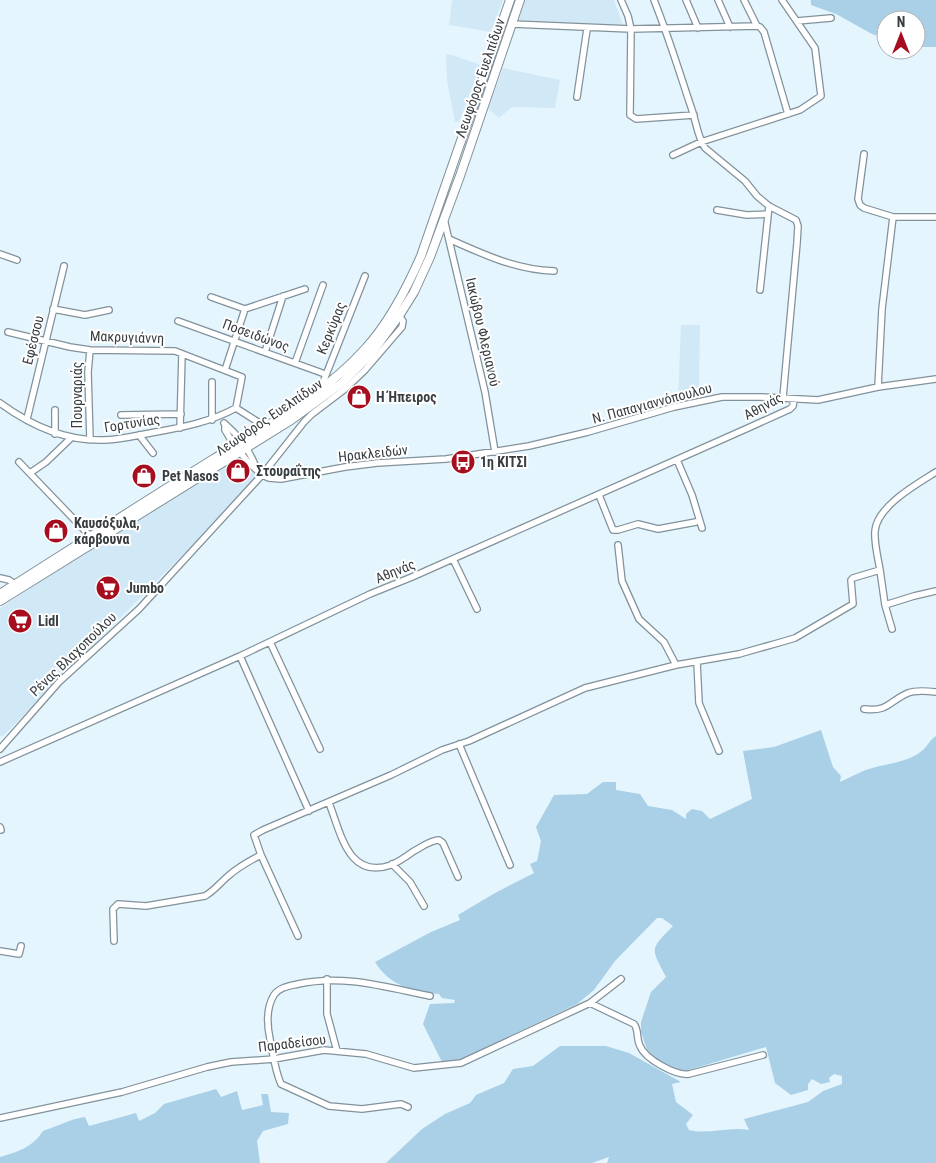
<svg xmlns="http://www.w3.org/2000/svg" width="936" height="1163" font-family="'Roboto Condensed',sans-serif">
<rect width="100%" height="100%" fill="#e4f5fe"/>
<path fill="#d1e9f7" d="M452,0H503L491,32L449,25Z
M523,0H614L623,25L515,20Z
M446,54L452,55L481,65L459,122H455L447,80Z
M503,68L560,80L555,108L512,107L499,118L488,109Z
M681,325H700L699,393L678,400Z
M238,453L262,475L3,736H0V608Z"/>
<path fill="#a9d0e6" d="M811,0H936V47H916V20H886V38L872,34L836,14L811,5Z
M821,730L833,767L841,776L840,782C847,779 854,775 861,772C880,763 906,765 923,750C928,745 929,741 936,736V1163H607L609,1157L592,1163H386L422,1129L445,1114L470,1103L476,1095L504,1083L513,1069L533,1066L560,1046H606L629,1053L681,1082L672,1084L676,1102L693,1115L686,1124L689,1130C709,1135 729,1126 749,1130L744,1119L808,1102L823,1091L842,1084V1076L834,1074L829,1078L830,1082L821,1084L812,1079L808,1084V1090L791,1095L775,1083L766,1047L689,1070L680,1071L671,1068L659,1060L647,1050L641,1032V1022L651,992L666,977C651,948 649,950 673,926L662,918H657L615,961L594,990L577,1004L459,1060L442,1062L423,1024L430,1004L454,1003L455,1000L442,998L439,994C412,991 390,986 375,962L431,932L460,920L458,915L495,893L534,873L530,864L537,861L541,841L536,827L554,795L587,794L603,782H616V790L640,794L648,806L672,810L686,819V814L692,809L702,811L710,819L752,799L743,751L774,747Z
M216,1089L221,1097L237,1091L242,1110L263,1105L261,1094H268L271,1112L289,1113L288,1124L263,1131L257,1141L260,1163H0V1157C18,1152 33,1147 43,1131C58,1126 70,1119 85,1117L89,1126L136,1113L139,1121L155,1113L164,1104Z"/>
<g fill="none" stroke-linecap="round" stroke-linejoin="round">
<defs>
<path id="minor" d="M621,0L628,16L631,29L630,115L636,119L694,115
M654,0C668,35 679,71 691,107C696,120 697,136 705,148L745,181L757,196L769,206L796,220L798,226L797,243L783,397
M686,0L698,28
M718,0L730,27
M744,0L757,26
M797,21L831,18
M512,24L631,29L757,26L760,27L764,32L788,114
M577,97L587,29
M864,154L858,199L860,205L864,208L893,217H936
M673,155L701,142L800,110L821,96L815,48L782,0
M717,210L747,215L768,214
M444,219L485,392L495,452
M449,239C482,254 517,270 554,271
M0,254L17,260
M760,290L769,206
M211,297L245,309
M53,309L85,315L109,310
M178,321L325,374
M8,332L70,347L90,350L175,351L242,377L236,408
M90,350L88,372L90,440
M265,352L283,296
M295,363L323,285
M225,370L245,309L305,289
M212,382V420
M878,387L882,309L893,217
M320,390L365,276
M0,403C30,425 65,441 103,440C120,440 138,435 156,432C184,427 210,422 236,408L266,427
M55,410V434
M121,415L181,414
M27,419L64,266
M224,423C238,435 250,450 256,468
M225,425V430L231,440L247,461L262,475L269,478L281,479L345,467L377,463L446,459L529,446L588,432L674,407L722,397H761L818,400L878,387L936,379
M180,428L182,354
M139,435L153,453
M677,460L692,495L702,528
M19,462L90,536
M30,473L46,462L71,438
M599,495L613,530H618L638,524L658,529L696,522
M618,545L622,581L639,619L664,642L676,665
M453,559L477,609
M880,570C878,558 874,543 875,531C877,506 917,484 936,472
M0,578L9,580L15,584
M885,605L914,596L936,591
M270,642L320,749
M240,656L309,811
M697,662L699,703L719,751
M864,709C889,712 889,701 908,693C916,690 927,691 936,692
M459,744L510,865
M0,749L59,682L139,609L262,475L304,422L312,414L345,389L365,370L402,327L403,321L399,316
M0,762L240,656L370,594L412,577L748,428L790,409L793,406L794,399
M329,803C341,833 348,880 391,865C399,862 407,856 414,851C422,847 430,840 439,840L443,843L458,877
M0,827L1,830
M261,855L298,936
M392,864L410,882L424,906
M114,941L113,909L118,904L146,906L205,896C214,891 219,884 227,877C237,868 249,861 261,855L254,835L263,830L391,775L442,750L469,741L585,688L676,665L739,654L778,643L795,638L853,604L851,580L853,578L880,570L885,605L892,629
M0,951L19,954L21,946
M327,979V1014L337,1051
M590,1003L621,979
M408,1107L401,1104L362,1109L329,1106L281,1084C275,1071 273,1054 270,1039C267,1025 266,1008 274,995C279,987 290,986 298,984C343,974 385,987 430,996
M0,1118L122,1092L207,1067L231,1062L274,1059L324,1050L366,1054L414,1068L461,1063L590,1003L634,1024C639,1030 636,1038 640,1046C645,1059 676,1076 689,1074L763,1055"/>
<path id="major" d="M0,594C71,549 141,504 212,460C264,427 323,396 365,349C389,323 407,288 421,256L510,0
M0,601L291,420L342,383L371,354L399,316L414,292L430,257L460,176L520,0"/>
</defs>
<use href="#minor" stroke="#82919a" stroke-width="8"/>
<use href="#major" stroke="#82919a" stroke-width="10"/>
<use href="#minor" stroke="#fff" stroke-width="5.5"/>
<use href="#major" stroke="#fff" stroke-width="8"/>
</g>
<defs>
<symbol id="shop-disc" viewBox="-11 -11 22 22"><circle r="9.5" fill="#a60e1f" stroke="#fff"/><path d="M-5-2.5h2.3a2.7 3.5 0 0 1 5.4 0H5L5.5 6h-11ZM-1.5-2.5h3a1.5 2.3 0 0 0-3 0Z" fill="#fff"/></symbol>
<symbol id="bus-disc" viewBox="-11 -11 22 22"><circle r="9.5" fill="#a60e1f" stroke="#fff"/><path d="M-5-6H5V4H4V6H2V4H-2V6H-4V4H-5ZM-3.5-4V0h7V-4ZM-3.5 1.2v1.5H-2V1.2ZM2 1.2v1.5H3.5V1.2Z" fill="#fff"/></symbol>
<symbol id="supermarket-disc" viewBox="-11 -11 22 22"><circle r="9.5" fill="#a60e1f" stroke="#fff"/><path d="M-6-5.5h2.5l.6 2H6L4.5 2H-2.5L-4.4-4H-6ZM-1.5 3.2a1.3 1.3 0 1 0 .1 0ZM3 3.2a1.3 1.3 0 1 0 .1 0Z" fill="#fff"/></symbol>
</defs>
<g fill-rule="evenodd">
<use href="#shop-disc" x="345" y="383" width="28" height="28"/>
<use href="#bus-disc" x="449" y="448" width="28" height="28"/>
<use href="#shop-disc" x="224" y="457" width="28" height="28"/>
<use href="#shop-disc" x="130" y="462" width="28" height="28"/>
<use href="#shop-disc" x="42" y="517" width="28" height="28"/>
<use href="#supermarket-disc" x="94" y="574" width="28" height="28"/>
<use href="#supermarket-disc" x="6" y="607" width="28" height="28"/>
</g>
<g text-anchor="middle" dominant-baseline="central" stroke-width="4" stroke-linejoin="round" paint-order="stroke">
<g font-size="14" fill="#373d41" stroke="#fff">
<text transform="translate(480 78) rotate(-71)">Λεωφόρος Ευελπίδων</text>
<text transform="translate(331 328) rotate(-68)">Κερκύρας</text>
<text transform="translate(483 332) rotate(77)">Ιακώβου Φλεριανού</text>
<text transform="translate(256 335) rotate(20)">Ποσειδώνος</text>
<text transform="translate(127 337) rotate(2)">Μακρυγιάννη</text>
<text transform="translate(33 340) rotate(-76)">Εφέσσου</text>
<text transform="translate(77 395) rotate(-90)">Πουρναριάς</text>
<text transform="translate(652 403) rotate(-15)">Ν. Παπαγιαννόπουλου</text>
<text transform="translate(763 406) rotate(-28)">Αθηνάς</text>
<text transform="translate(269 417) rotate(-34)">Λεωφόρος Ευελπίδων</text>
<text transform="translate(132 423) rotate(-9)">Γορτυνίας</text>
<text transform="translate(373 453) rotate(-6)">Ηρακλειδών</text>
<text transform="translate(395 571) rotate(-22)">Αθηνάς</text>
<text transform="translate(73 654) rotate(-44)">Ρένας Βλαχοπούλου</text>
<text transform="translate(292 1043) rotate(-7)">Παραδείσου</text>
</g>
<g font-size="14" font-weight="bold" fill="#373d41" stroke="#fff" text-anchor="start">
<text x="376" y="397">Η Ήπειρος</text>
<text x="480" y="462">1η ΚΙΤΣΙ</text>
<text x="256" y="471">Στουραΐτης</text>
<text x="162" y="476">Pet Nasos</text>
<text x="74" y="523">Καυσόξυλα,<tspan x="74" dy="16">κάρβουνα</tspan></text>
<text x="126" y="588">Jumbo</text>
<text x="38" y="621">Lidl</text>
</g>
</g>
<g transform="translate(901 35)"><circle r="24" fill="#ffffff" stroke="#afb1b3"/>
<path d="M0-4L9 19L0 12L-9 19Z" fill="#a60e1f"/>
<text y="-8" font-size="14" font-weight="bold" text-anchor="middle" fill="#373d41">N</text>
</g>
</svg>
